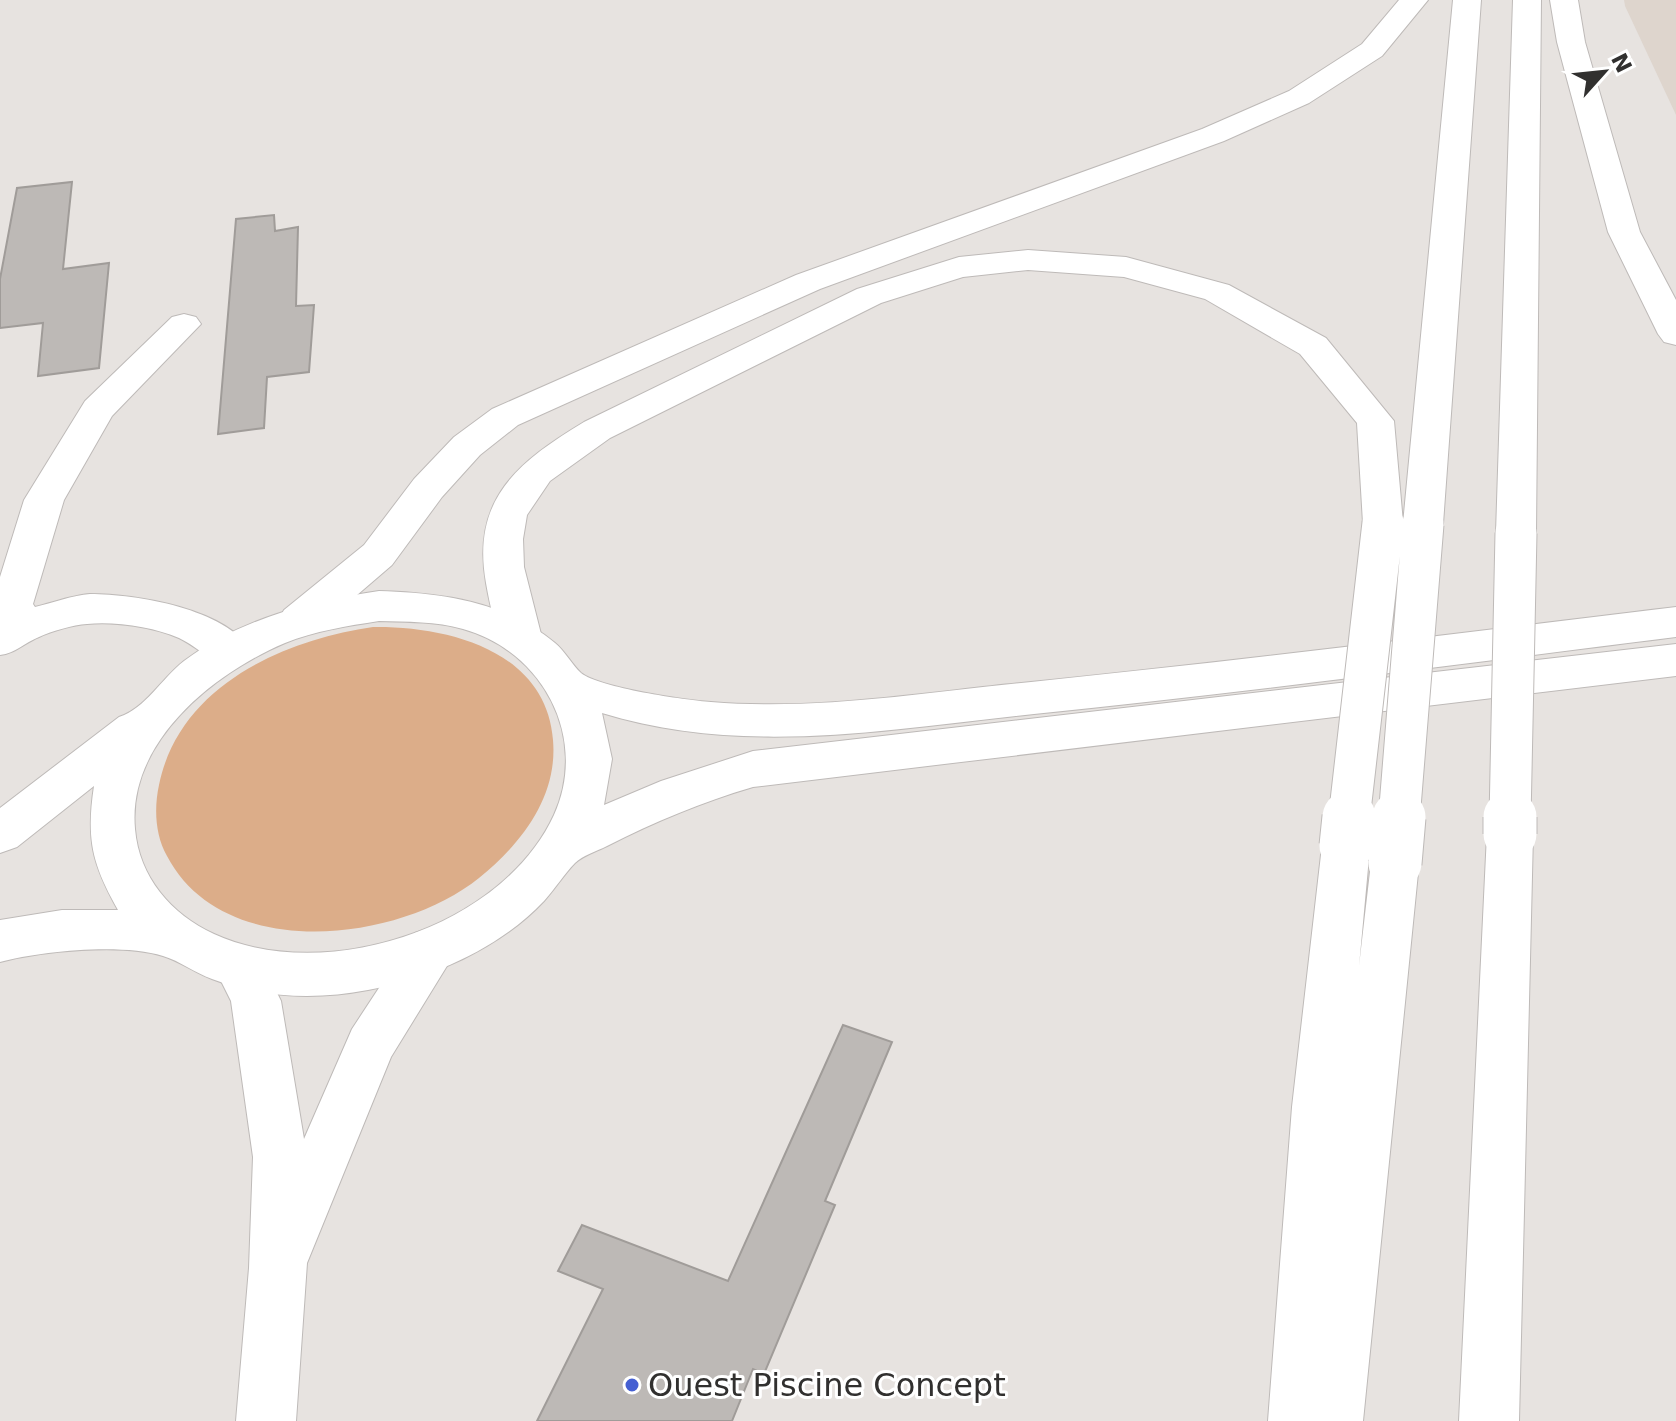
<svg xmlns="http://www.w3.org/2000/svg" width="1676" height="1421" font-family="'DejaVu Sans',sans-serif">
<rect width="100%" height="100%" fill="#e7e3e0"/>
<path fill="#ded5cd" d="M1624,0H1676V115L1625,6Z"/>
<path fill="#dcad89" d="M373,627C447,626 546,650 553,740C558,797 521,844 479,878C398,943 223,963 167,856C155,835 154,808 159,785C179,686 283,640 373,627Z"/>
<path fill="#bdb9b6" stroke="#a09c99" stroke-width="2" d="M72,182L63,269L109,263L99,368L38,376L43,323L0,328V279L17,188Z
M274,215L275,231L298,227L296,306L314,305L309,372L267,377L264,428L218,434L236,219Z
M843,1025L892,1042L825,1201L835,1205L764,1374L753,1369L732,1421H537L603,1289L558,1271L582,1225L728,1281Z"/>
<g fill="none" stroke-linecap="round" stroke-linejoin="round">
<defs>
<path id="minor" d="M184,314L196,317L201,324L112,416L64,500L33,604L35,607C52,603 73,595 90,594C136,594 227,609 251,651L245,662C216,671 204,650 179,638C154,627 114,621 87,624C73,625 52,631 39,637C24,643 16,653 0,655V577L24,500L85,401L172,317Z"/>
<path id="tertiary" d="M433,927L451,933L458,948L391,1057L307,1263L296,1421H236L249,1268L253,1157L231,1001L214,967L221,952L239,946L257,952L281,1001L304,1139L352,1029L415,933Z"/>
<path id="primary" d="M379,591C442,593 504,601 555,643C565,651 572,665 581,673C600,688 685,700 711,702C818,711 926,692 1031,682C1247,660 1461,633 1676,607V637C1462,664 1248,692 1034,714C890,729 744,757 602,713L612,759L604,805L661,781L753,751L1676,644V676L753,787C702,802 654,822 607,846C597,851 582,856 575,863C564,874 555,889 544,901C500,948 430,979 368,990C316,1000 261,998 212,979C195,973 180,961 163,956C122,943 41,951 0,962V920L62,910H118C92,864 86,839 94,786L17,847L0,853V808L119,717C145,709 162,678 184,661C240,619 311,601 379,591ZM379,621C407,622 436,621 463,629C543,651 589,738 554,815C502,928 325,985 214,934C171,914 139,877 135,829C127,742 214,673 285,643C315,631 347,626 379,621Z"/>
<path id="trunk" d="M1399,0H1428L1382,56L1309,103L1224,141L820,289L518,425L480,455L442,497L392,565L314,632L299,636L284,632L278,621L284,610L364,545L414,479L454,437L492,409L796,275L1202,129L1289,91L1362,44Z
M1453,0H1481L1443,524L1437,534L1423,537L1409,534L1403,524Z
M1513,0H1541L1536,533L1530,543L1516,547L1502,543L1496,533Z
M1550,0H1578L1585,42L1640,232L1676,300V345L1664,342L1658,334L1608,232L1557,42Z
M1028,250L1126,257L1229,285L1326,338L1394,421L1403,523L1397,533L1383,536L1369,533L1363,523L1357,423L1300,354L1205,299L1124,277L1028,270L963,277L881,303L610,438L550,481L527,515L523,539L524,567L542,638L536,649L521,653L506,649C495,629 490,606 486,583C471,499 518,462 584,422L857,289L959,257Z
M1510,815L1527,821L1533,834L1519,1421H1459L1487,834L1493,821Z
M1346,827L1363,833L1370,846L1359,966L1371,863L1378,849L1395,844L1412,849L1419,863L1363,1421H1268L1292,1107L1322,846L1329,833Z"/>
</defs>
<use href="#minor" stroke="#bebab8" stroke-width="2"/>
<use href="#tertiary" stroke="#bebab8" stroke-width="2"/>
<use href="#primary" stroke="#bebab8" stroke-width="2"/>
<use href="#trunk" stroke="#bebab8" stroke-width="2"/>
<use href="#minor" fill="#fff" fill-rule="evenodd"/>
<use href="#tertiary" fill="#fff" fill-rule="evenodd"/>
<use href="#primary" fill="#fff" fill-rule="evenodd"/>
<use href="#trunk" fill="#fff" fill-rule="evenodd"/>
<defs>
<path id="trunk-bridge-far1" d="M1349,819L1383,523
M1399,819L1423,524
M1510,819L1516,533"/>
<path id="trunk-bridge" d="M1510,834V817
M1346,846L1349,817
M1395,863L1399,817"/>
</defs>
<use href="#trunk-bridge-far1" stroke="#bebab8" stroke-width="43" stroke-linecap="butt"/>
<use href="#trunk-bridge" stroke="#bebab8" stroke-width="55" stroke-linecap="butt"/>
<use href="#trunk-bridge-far1" stroke="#fff" stroke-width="41"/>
<use href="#trunk-bridge" stroke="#fff" stroke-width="53"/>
</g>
<circle fill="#455fd2" stroke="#fff" stroke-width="3" cx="632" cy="1385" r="8"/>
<g text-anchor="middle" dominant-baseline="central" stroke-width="6" stroke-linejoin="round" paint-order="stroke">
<g font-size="32" fill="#31302f" stroke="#fff" text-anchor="start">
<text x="648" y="1385">Ouest Piscine Concept</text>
</g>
</g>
<g transform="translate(1604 72) rotate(63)" stroke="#ffffff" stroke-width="6" paint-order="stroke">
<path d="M0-6L14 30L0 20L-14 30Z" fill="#31302f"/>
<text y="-12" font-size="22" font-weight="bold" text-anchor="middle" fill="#31302f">N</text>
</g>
</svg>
